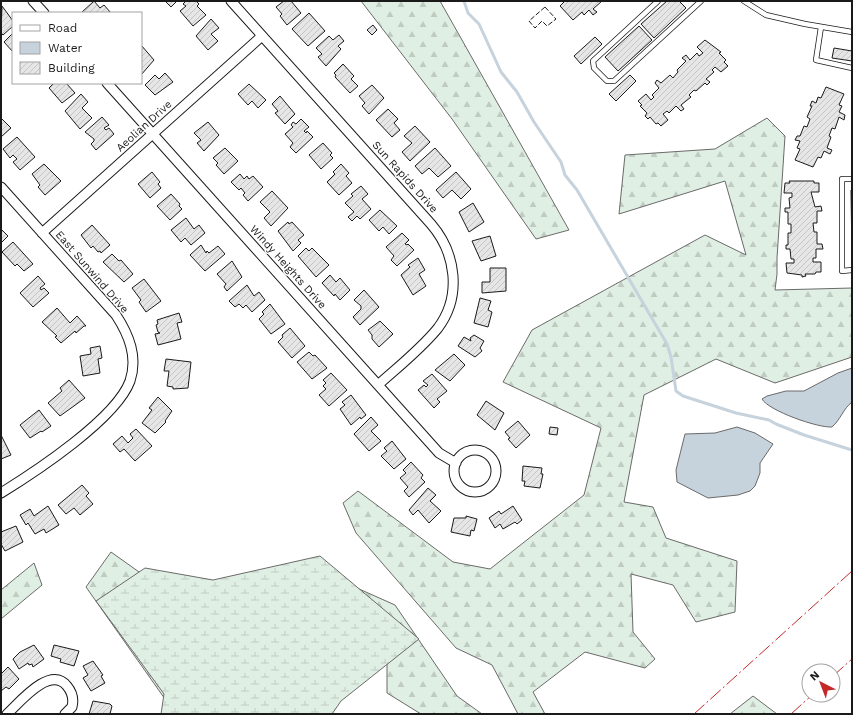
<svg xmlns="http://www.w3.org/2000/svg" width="853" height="715" font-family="'Work Sans',sans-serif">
<defs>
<pattern id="forest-firs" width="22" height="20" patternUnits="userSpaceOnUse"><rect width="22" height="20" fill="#e0efe3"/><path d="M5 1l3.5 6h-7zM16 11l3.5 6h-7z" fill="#c0ccc2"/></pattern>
<pattern id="wetland-marsh" width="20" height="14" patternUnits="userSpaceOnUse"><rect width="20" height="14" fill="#e0efe3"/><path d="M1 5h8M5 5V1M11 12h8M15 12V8" fill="none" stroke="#c0ccc2"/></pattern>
<pattern id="building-hatch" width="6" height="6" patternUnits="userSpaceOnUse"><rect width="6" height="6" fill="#e6e6e6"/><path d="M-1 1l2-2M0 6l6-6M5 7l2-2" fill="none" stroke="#c5c5c5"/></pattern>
</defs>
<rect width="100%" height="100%" fill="#fff"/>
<path fill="url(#forest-firs)" stroke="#6a6a6a" d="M361,1H440L569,230L536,239L452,119Z
M767,118L785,136L777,258V274L775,290L852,288V357L775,383L716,359L644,395L624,502L653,507L666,538L737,561L735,612L696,622L673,585L631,574L633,632L655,659L645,668L585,652L533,692L545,714H518L492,665L456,648L356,533L343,503L358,491L453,562L490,569L584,495L601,428L503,382L532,330L705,235L746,255L725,181L619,214L625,155L715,149Z
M111,552L184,604L312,568L395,605L457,696L482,714H421L387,693V646L172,709L86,587Z
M34,563L42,585L1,619V590Z
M753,696L777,714H730Z"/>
<path fill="url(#wetland-marsh)" stroke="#6a6a6a" d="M320,556L419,639L341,701L332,714H161L164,694L96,601L145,568L213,580Z"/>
<path fill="#c6d2dc" stroke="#6a6a6a" d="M852,368V402C843,409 841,419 832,427C818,428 769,411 762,399L767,396L786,391H804L838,373Z
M737,427L755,433L773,444L760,463V473L755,486L750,491L738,495L708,498L677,482L676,470L685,434L715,433Z"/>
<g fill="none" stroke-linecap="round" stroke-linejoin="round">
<path stroke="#c6d2dc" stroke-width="3" d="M464,1L468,13L479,24L501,72L517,92L534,122L561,162L565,175L577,190L667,344L671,357L676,391L683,396L736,413L769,420L776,424L804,435L852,450"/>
</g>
<path fill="url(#building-hatch)" stroke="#1a1a1a" d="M94,1L100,8L104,5L111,13H81Z
M165,1H177L171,7Z
M186,1H196L199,4L197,6L206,15L193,26L180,11L186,6L183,4Z
M284,1H291L301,13L287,25L280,16L282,14L276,7Z
M565,1H602L593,9L597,12L593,15L589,10L584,15L582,12L573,20L560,6Z
M667,1H679L686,8L654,38L641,24Z
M2,6L13,21V26L3,35L1,33Z
M309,13L325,31L308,46L292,29Z
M211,19L219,28L211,34L218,41L208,50L196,36Z
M373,25L377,30L372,35L367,30Z
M639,26L652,40L618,71L605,57Z
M13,33V52L4,42Z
M339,35L344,41L338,46L341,49L326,66L318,57L322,54L316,48L329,36L333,40Z
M595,37L602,44L581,64L574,56Z
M705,40L721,52L719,53L726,60L724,62L728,66L721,72L715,67L712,70L714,72L706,79L710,82L707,85L705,83L696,91L694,90L689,95L691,97L681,105L684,109L681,111L676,106L669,113L667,111L663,114L668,120L661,126L658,123L656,124L650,117L648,119L645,116L647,113L640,106L642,105L638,101L646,94L651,100L654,97L652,95L659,88L655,83L657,80L661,83L670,75L673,78L678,72L677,70L686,61L682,58L686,55L690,60L697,53L699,56L703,53L697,47Z
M141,45L154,60L141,75Z
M834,48L852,51V61L832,58Z
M343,64L354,76L351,79L358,86L350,93L335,77L336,75L334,73Z
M165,73L173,82L155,95L145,85L155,75L159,79Z
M630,75L636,81L616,101L609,94Z
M54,83H66L75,93L62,103L49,88Z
M249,84L266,100L258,108L252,101L248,105L238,94Z
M372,85L384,98L369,114L362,106L365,103L359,96Z
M826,87L844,94L839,105L842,106L839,112L845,115L844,120L839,117L835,129L832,128L829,136L831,137L827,148L832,150L830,154L824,151L821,158L818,157L813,167L795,160L800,149L797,148L800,141L795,140L797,136H800L804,126L807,127L810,119L807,117L812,106H810L812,101L816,103L818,97L821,98Z
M81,94L88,102L82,108L92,118L80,129L65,111Z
M280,96L295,114L285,124L275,113L278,111L272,104Z
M388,109L398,119L394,123L400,130L392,137L376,120Z
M102,117L109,125L104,128L106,130L109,128L114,134L96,150L91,144L94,141V139L85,132Z
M1,118L11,128L1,137Z
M301,119L309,127L304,131L306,133L307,131L313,137L296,153L290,147L293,143L285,134L293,127L291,125L293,122L296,124Z
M208,122L219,135L204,151L197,143L201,140L194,133Z
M415,126L430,142L410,161L402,152L412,143L404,136Z
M17,137L35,157L20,170L13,162L17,159L13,155L10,158L3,149Z
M323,143L332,153L330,155L333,158L321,169L309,155Z
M225,148L238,161L224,174L216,165L218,163L213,158Z
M435,148L451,166L438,177L429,168L422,174L415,166Z
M44,164L61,181L45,195L38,187L40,185L32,174Z
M341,164L349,173L346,176L352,183L339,195L327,182L335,174L333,172Z
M152,172L160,182L158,184L161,188L150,198L138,184Z
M456,172L471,189L461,199L452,190L443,198L436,190Z
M240,174L244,179L247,176L249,179L253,176L263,187L248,201L243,195L245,193L241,188L239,190L231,182Z
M789,181H814V183H819V192H811L815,207L821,206L822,211H817V223H813L814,232H817V244H822L823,249H816V258H813V262H821V272H816L815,274H805L806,276L802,277V275L787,273L786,263H794V259H791L790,249H786V245H788V233H791V224H788V212H785V208H790L789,198L792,197V193H784L785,183H790Z
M361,186L368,194L362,199L371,209L360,219L357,216L352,221L348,217L354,212L345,203L353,196L351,194Z
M851,190H852V260Z
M272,191L288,208L271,226L264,218L270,212L260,202Z
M171,194L180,204L179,206L182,209L170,220L157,206Z
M473,203L484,222L469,232L459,212Z
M380,210L397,226L389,234L383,227L379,231L369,220Z
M186,218L194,229L199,225L205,233L191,245L185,238L181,242L171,230Z
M288,222L289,224L292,222L304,235L298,240L301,243L293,251L278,231Z
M92,225L110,245L101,253L100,251L98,252L93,246L91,248L81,235Z
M1,229L8,236L1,243Z
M402,233L409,240L405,244L407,245L408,244L414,250L397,266L391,260L394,256L386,247Z
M490,236L496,256L481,261L472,241Z
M13,242L33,264L24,271L17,264L15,266L2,252Z
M201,245L206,253L207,251L209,253L218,246L225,254L205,271L190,255Z
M306,248L309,251L312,248L329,265L316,277L298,256Z
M112,254L119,261L121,260L133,274L124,282L103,262Z
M418,258L425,270L419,274L426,286L413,295L401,275L410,267L408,265Z
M232,261L242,277L227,291L224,287L226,284L217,274Z
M490,268H506V291L482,293V282H490Z
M330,275L336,282L340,278L350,290L340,300L335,294L334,296L322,283Z
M38,276L45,284L40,288L41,290L44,288L49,293L33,307L20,293Z
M144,279L161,301L146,312L139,302L141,300L132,288Z
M247,285L254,296L259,292L265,300L252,312L246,305L243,308L239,304L235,307L229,301Z
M364,290L379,307L360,325L353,317L361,309V306L354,300Z
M480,298L491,301L488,310L492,312L488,327L474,323Z
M270,304L285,324L271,334L259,319L264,314L262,312Z
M57,308L70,323L77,316L86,326H84L76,333L75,331L61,343L55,337L57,336L42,322Z
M179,313L182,322L177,323L181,339L158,345L155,334L160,333L158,332L156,325L158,324L157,320Z
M380,321L393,334L379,347L372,339V335L368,330Z
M290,328L305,346L292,358L278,342L283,337L282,335Z
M474,335L484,341L480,348L482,351L475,357L458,346L464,337L471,341L470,338Z
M100,346L102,358L98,359L100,373L83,376L80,356L91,354L90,348Z
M309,352L313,356L315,355L327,368L312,379L297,362Z
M454,354L465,365L450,381L435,370Z
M166,359L191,362L188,388L173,389V387L167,386L169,371H164Z
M331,373L347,390L329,406L319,395L326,389L323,386L326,383L323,380Z
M432,374L447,391L437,399L440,402L434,408L418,390L424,385L426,387L428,385L423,381Z
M69,380L85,398L60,416L48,403L62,391L60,388Z
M351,395L366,415L361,419L360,417L351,425L340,409L345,405L342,402Z
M158,397L172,411L165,421L166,422L155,433L142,423L152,410L149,408Z
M486,401L504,413L495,430L477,415Z
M39,410L51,426L42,432L41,431L30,438L20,425Z
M371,417L378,425L371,431L381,441L369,451L354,434Z
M518,421L530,435L516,448L508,439L510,438L505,432Z
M550,427L558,428L557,435L549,434Z
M136,429L152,446L135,461L124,449L120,452L113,444L122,436L128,443L133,438L130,434Z
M1,435L11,455L1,459V462Z
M392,441L406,459L394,469L381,456L387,451L384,448Z
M411,462L423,475L421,478L425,482L409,497L404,491L408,487L400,478L406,473L403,470Z
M523,466L542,468L541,474H543L540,488L524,486L525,481H522Z
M82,485L89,493L86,496L93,504L80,515L74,508L66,514L58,505Z
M428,488L436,495L430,501L441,511L429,523L418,510L413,515L409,510Z
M48,506L59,525L46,533L44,529L35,534L28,523L26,525L20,515L30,509L34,516Z
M513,506L522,520L517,524L515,522L503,529L500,524L495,528L489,518L499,511L501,514Z
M466,516L477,519L474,531L471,530L470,536L451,532L454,518H466Z
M16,526L23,542L5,551L1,544V532Z
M34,645L44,659L33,667L32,664L29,665L28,663L19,669L13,659L20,652Z
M54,645L79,651L74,666L60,662L61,659L51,656Z
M93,661L103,675L101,676L105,683L91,691L83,678L88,675L83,666Z
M8,667L19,679L9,689L6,687L1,691V674Z
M93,701L110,704L112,706L110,714H89Z"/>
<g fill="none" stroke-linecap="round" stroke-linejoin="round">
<defs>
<path id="lane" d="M658,1L593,61L594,68L607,81H614L701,1
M744,1L766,15L805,24L852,32
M821,27L816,60L852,68
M852,179H842V271L852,270"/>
<path id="street" d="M33,1L44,13
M231,1L431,224C456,253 462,296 438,328C421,349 398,367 378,385
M107,83L439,453L456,463
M1,187L116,315C129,335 138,357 130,381C116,419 35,472 1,493
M42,233L262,36
M454 471a21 21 0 1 1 42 0a21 21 0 1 1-42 0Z
M7,714C20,702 50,665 67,686C72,692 74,699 72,707L65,714"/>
</defs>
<use href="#lane" stroke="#1a1a1a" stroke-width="6"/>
<use href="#street" stroke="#1a1a1a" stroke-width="11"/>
<use href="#lane" stroke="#fff" stroke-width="4.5"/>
<use href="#street" stroke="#fff" stroke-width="9"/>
<path stroke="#1a1a1a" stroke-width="1" stroke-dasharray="5 2" stroke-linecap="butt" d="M545,7L556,19L547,26L542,21L535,28L529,21Z"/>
<path stroke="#c62828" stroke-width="1" stroke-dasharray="14 3 2 3" stroke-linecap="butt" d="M833,676L852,659
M694,714L852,571
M791,714L812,695"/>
</g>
<g text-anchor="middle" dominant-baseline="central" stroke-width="3" stroke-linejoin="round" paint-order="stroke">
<g font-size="11" fill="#1a1a1a" stroke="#fff">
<text transform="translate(144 126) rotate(-42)">Aeolian Drive</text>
<text transform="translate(405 177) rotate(48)">Sun Rapids Drive</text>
<text transform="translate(288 267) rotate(48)">Windy Heights Drive</text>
<text transform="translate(92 272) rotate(49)">East Sunwind Drive</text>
</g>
</g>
<rect width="853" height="715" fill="none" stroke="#1a1a1a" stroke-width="4"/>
<rect x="12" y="12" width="130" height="72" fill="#ffffff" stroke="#a3a3a3"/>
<rect x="20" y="25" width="20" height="6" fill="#ffffff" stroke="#a3a3a3"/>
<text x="48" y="32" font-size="12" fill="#1a1a1a">Road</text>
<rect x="20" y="42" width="20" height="12" fill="#c6d2dc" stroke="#a3a3a3"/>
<text x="48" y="52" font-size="12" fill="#1a1a1a">Water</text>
<rect x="20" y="62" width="20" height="12" fill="url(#building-hatch)" stroke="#a3a3a3"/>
<text x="48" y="72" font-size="12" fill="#1a1a1a">Building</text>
<g transform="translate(821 683) rotate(318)"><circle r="19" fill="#ffffff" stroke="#a3a3a3"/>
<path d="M0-3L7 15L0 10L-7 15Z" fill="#c62828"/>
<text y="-6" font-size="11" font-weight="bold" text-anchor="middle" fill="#1a1a1a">N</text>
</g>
</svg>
